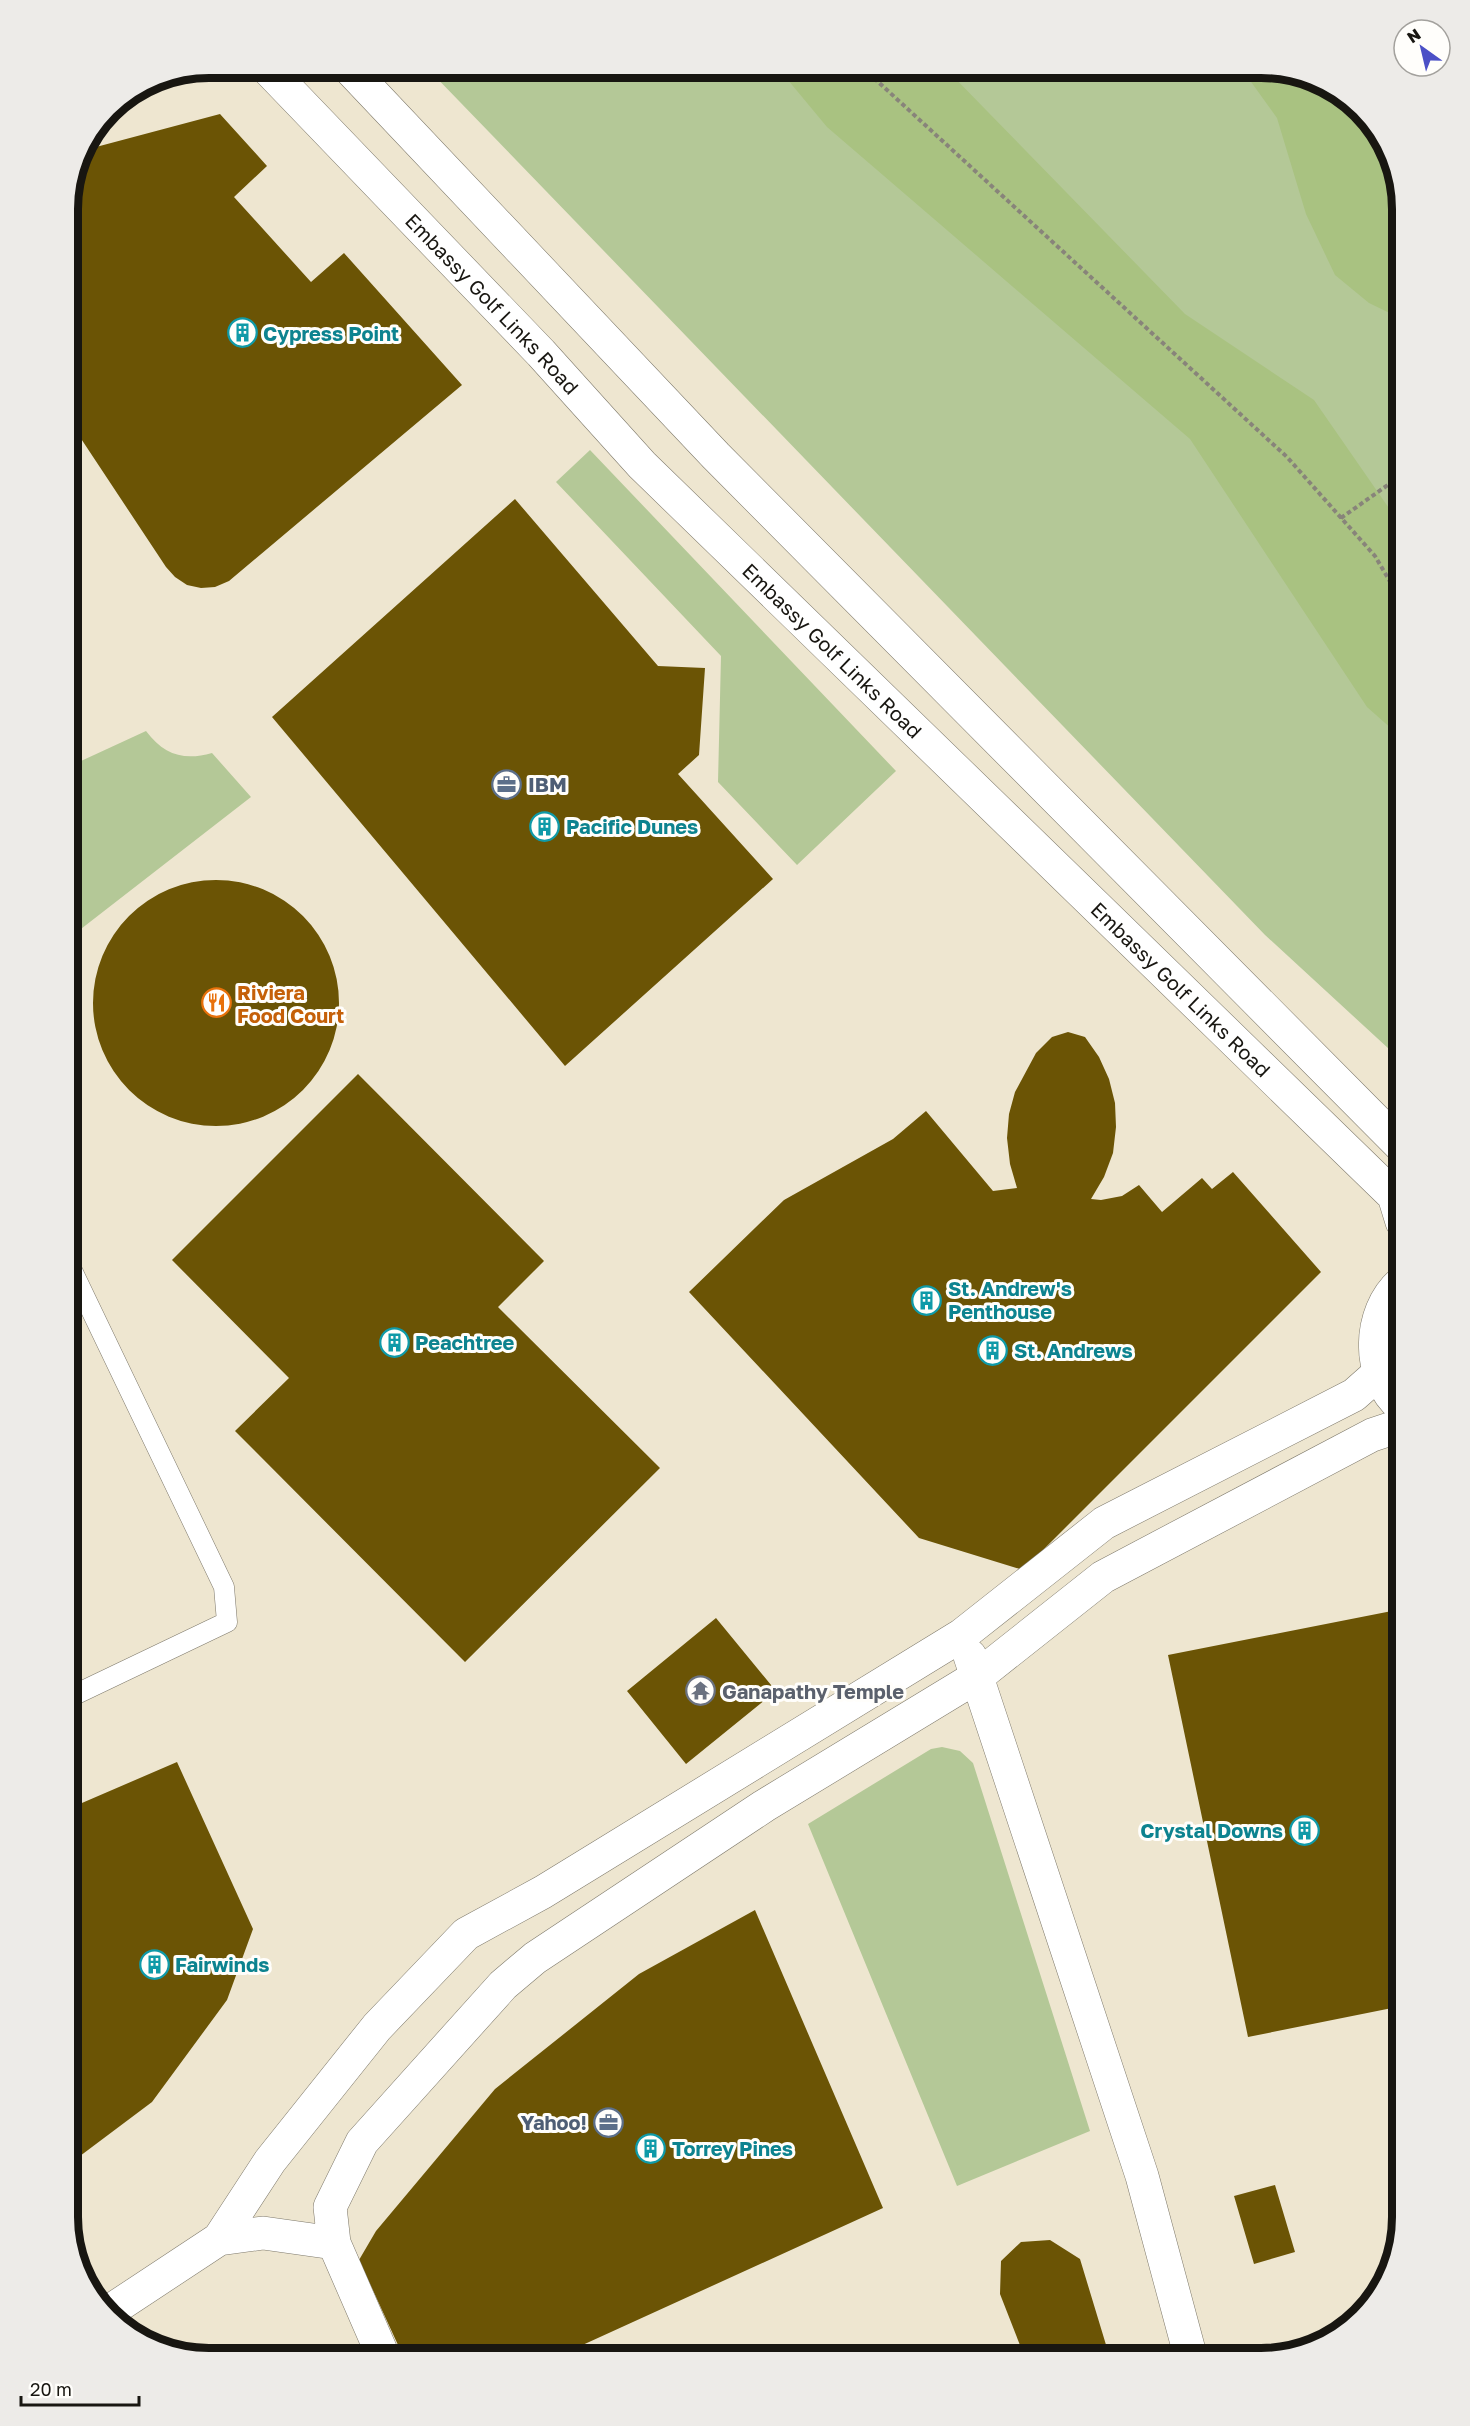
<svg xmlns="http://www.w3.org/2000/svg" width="1470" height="2426" font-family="'Golos Text',sans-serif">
<rect width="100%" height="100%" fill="#f6f0e1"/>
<path fill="#eee6d0" d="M209,68H427L1265,935L1402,1061V2217L1379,2295L1323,2344L1261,2358H200L130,2334L82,2279L68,2217V200L78,155L109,109L155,78Z"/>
<path fill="#b4c897" d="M427,68H1270L1340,92L1388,147L1402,209V1061L1265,935Z
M590,450L896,771L797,865L718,782L721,656L556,482Z
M146,731C164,755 184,761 212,753L251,797L68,939V767Z
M942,1747L960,1751L973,1763L1090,2131L957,2186L808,1824L931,1749Z"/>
<path fill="#a9c281" d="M778,68H945L1185,314L1314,400L1402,527V738L1367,707L1190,439L827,127Z
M1241,68H1270L1340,92L1388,147L1402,209V319L1369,303L1335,275L1306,214L1277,118Z"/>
<path fill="#6b5405" d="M220,114L267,166L234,197L311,282L344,253L462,385L229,581L215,587L201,588L187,585L175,577L166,567L68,419V200L81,151Z
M515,499L658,666L705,668L699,755L678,774L773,879L565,1066L272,717Z
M93 1003a123 123 0 1 1 246 0a123 123 0 1 1-246 0Z
M1068,1032L1085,1037L1099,1057L1109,1079L1115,1103L1116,1127L1113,1153L1104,1177L1091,1199L1101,1200L1122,1196L1139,1185L1162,1212L1202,1178L1212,1189L1233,1172L1321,1272L1023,1570L919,1538L689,1292L784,1200L893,1139L926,1111L993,1191L1017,1188L1010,1164L1007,1138L1009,1114L1015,1092L1036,1053L1052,1037Z
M358,1074L544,1261L498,1307L660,1468L465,1662L235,1431L289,1378L172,1260Z
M1402,1609V2006L1248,2037L1168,1655Z
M716,1618L776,1691L686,1764L627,1691Z
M177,1762L253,1929L227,2000L152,2102L68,2165V1809Z
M755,1910L883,2208L554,2358H404L359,2260L376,2231L495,2089L639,1974Z
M1275,2185L1295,2252L1254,2264L1234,2196Z
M1050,2240L1080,2259L1110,2358H1025L1000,2294L1001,2261L1021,2242Z"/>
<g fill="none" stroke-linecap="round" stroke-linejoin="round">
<defs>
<path id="lane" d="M68,1698L227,1622L224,1587L68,1262"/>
<path id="street" d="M970,1656L1142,2176L1191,2358
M219,2239L270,2161L377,2027L466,1934L543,1892L962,1635L1104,1523L1354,1395L1380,1372
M110,2311L219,2239L263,2233L334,2243
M384,2358L334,2243L330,2207L362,2142L503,1985L535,1958L764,1806L978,1676L1103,1577L1372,1435L1402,1425"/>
<g id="secondary">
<path id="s1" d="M267,68L541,353L642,465L1394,1196L1402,1222"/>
<path d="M349,68L716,456L1402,1147"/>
<path d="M1402,1407C1366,1377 1367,1312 1402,1282"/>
</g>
</defs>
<use href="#lane" stroke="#7e796b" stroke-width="21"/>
<use href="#street" stroke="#7e796b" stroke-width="34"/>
<use href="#secondary" stroke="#7e796b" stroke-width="34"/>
<path stroke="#88847a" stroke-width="4" stroke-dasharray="4.5 3" stroke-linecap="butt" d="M863,68L1287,457L1375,556L1402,602
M1341,518L1402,475"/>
<use href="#lane" stroke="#fff" stroke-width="20"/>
<use href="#street" stroke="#fff" stroke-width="33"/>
<use href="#secondary" stroke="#fff" stroke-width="33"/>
</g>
<defs>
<symbol id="building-ring" viewBox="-11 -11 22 22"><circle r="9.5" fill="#fffefb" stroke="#0f9aa8" stroke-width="1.5"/><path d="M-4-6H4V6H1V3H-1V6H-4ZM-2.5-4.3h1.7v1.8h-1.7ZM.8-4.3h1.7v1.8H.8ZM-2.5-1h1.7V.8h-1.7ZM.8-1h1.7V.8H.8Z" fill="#0f9aa8"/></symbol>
<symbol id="office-ring" viewBox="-11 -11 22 22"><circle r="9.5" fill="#fffefb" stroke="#5c6f8a" stroke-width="1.5"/><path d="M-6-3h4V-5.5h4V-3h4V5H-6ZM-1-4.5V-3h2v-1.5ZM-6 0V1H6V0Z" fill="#5c6f8a"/></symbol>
<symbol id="restaurant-ring" viewBox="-11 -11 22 22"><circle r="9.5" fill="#fffefb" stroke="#e8710a" stroke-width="1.5"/><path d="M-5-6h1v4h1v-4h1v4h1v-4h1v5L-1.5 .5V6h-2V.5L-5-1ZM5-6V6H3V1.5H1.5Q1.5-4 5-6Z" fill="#e8710a"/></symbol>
<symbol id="temple-ring" viewBox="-11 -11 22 22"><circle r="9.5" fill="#fffefb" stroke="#6b7280" stroke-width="1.5"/><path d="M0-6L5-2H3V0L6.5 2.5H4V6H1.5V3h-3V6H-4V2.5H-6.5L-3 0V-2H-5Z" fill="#6b7280"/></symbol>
</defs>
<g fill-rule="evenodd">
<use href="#building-ring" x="226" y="316" width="33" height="33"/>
<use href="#office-ring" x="490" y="768" width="33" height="33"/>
<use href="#building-ring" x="528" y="810" width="33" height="33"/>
<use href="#restaurant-ring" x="200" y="986" width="33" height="33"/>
<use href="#building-ring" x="910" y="1284" width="33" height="33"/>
<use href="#building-ring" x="378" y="1326" width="33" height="33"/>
<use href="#building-ring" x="976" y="1334" width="33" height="33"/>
<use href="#temple-ring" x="684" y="1674" width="33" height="33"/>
<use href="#building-ring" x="1288" y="1814" width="33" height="33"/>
<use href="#building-ring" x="138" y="1948" width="33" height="33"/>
<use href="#office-ring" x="592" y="2106" width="33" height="33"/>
<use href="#building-ring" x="634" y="2132" width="33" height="33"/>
</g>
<g text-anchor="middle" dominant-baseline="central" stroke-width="6" stroke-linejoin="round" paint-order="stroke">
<g font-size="20" fill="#181611" stroke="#fffefb">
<text stroke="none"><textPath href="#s1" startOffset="326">Embassy Golf Links Road</textPath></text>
<text stroke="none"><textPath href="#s1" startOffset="812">Embassy Golf Links Road</textPath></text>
<text stroke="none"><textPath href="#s1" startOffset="1298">Embassy Golf Links Road</textPath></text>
</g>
<g font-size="20" font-weight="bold" fill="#0d838f" stroke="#fffefb" text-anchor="start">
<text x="263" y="333">Cypress Point</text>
<text x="566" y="826">Pacific Dunes</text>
<text x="948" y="1288">St. Andrew's<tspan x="948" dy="23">Penthouse</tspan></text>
<text x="415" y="1342">Peachtree</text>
<text x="1014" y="1350">St. Andrews</text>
<text x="1283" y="1830" text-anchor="end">Crystal Downs</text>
<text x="175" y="1964">Fairwinds</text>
<text x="672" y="2148">Torrey Pines</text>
</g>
<g font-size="20" font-weight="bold" fill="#4e5e75" stroke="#fffefb" text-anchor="start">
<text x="528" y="784">IBM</text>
<text x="587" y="2122" text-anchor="end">Yahoo!</text>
</g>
<g font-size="20" font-weight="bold" fill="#c56008" stroke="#fffefb" text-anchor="start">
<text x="237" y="992">Riviera<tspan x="237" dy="23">Food Court</tspan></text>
</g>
<g font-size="20" font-weight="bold" fill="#5b616d" stroke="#fffefb" text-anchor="start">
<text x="722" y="1691">Ganapathy Temple</text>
</g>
</g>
<path d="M0 0H1470V2426H0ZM209 78H1261A131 131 0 0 1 1392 209V2217A131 131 0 0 1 1261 2348H209A131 131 0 0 1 78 2217V209A131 131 0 0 1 209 78Z" fill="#edebe8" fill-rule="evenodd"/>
<path fill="none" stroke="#181611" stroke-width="8" d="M209 78H1261A131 131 0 0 1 1392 209V2217A131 131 0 0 1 1261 2348H209A131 131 0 0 1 78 2217V209A131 131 0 0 1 209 78Z"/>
<g transform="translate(1422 48) rotate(326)"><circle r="28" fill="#fffefb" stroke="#a3a19d" stroke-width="1.5"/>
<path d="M0-4.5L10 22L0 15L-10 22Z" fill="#4b50c6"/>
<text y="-9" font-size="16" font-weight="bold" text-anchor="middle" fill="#181611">N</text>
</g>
<path d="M21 2396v9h118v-9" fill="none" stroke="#181611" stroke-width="3"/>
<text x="30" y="2396" font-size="18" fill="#181611" stroke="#fffefb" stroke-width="4.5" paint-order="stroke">20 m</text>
</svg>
